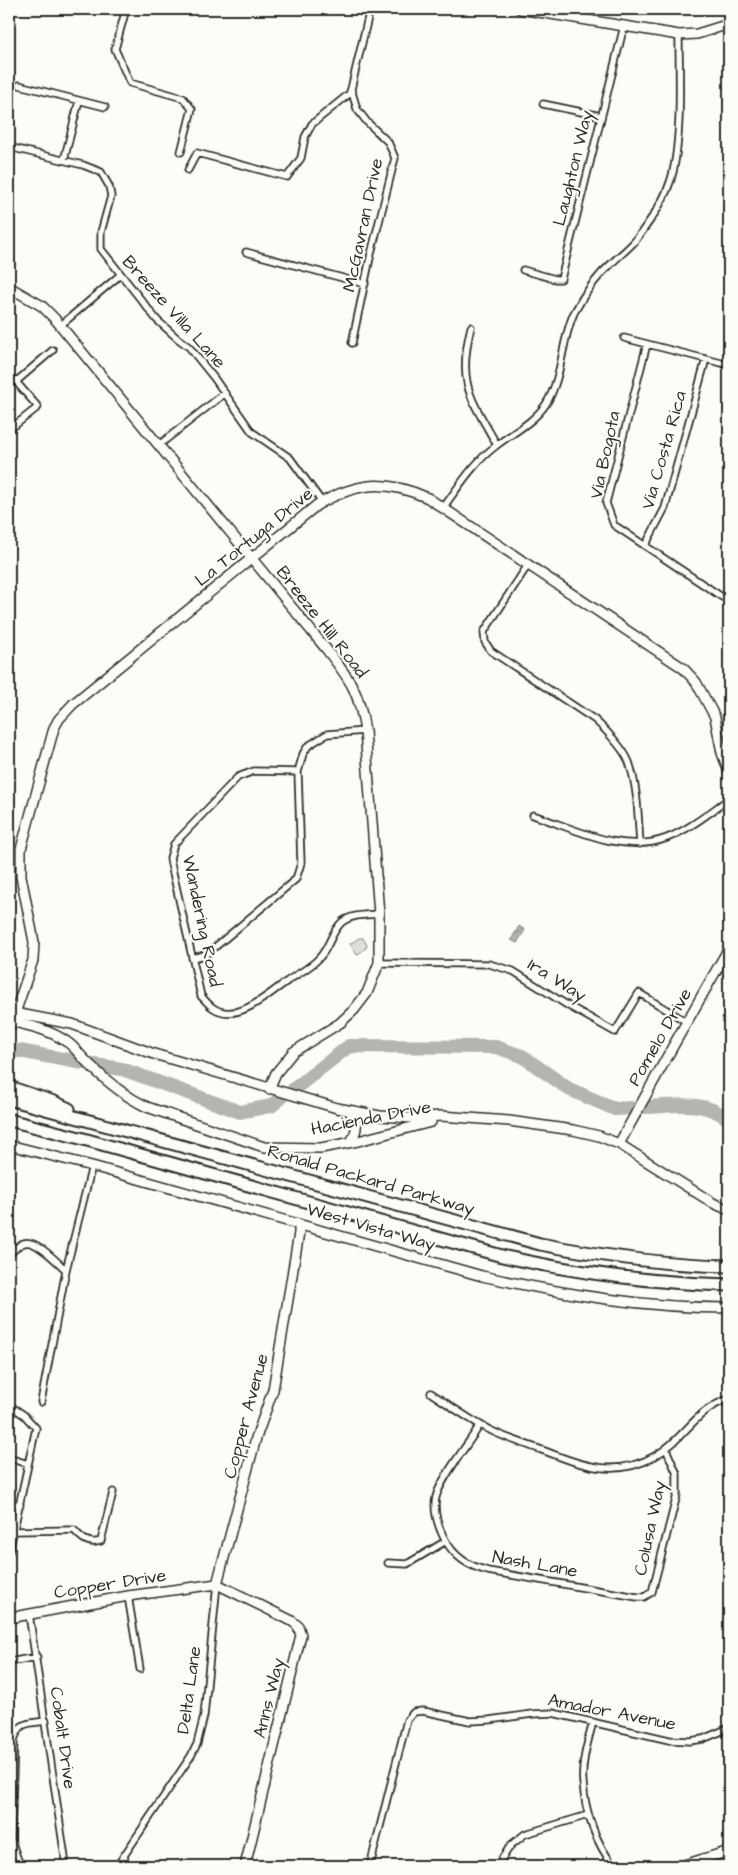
<svg xmlns="http://www.w3.org/2000/svg" width="738" height="1875" font-family="'Architects Daughter',sans-serif">
<defs>
<pattern id="water-waves" width="16" height="10" patternUnits="userSpaceOnUse" patternTransform="scale(1.25)"><rect width="16" height="10" fill="#b5b4b1"/><path d="M0 5q4-4 8 0t8 0" fill="none" stroke="#939390"/></pattern>
</defs>
<rect width="100%" height="100%" fill="#fdfcf7"/>
<filter id="ink" filterUnits="userSpaceOnUse"><feTurbulence type="fractalNoise" baseFrequency=".02" numOctaves="2"/><feDisplacementMap in="SourceGraphic" scale="10" xChannelSelector="R" yChannelSelector="G"/><feConvolveMatrix kernelMatrix="1 2 1 2 8 2 1 2 1" color-interpolation-filters="sRGB"/></filter>
<g filter="url(#ink)">
<path fill="#dfdeda" stroke="#858482" d="M359,938H363L367,945L366,948L357,955L350,944Z"/>
<path fill="url(#water-waves)" stroke="#7e7d7b" d="M519,926L525,930L517,943L511,940Z"/>
<g fill="none" stroke-linecap="round" stroke-linejoin="round">
<path stroke="#b5b4b1" stroke-width="14" d="M9,1049L83,1063
M95,1065L122,1069L240,1112L271,1106L281,1098
M294,1089L349,1046L496,1047L522,1056L569,1089L615,1109L631,1108
M645,1107C677,1106 701,1099 729,1119"/>
<defs>
<path id="street" d="M126,9L115,49L130,83L183,98L192,109L181,152
M19,85L105,107
M543,104L601,116
M9,147L83,165L101,172L109,186L111,196L101,232V249L157,320L177,338L189,347L214,378L252,432L290,458L322,502
M64,160L79,101
M188,170L197,153L287,177L301,158L305,137L312,124L349,94L351,89
M246,252L365,284
M523,270L555,279H561L624,26
M61,325L120,275
M471,327C457,383 470,397 497,445
M624,338L729,365
M352,343L370,258L395,158L388,142L367,122L357,109L351,89L370,9
M647,344L606,503L614,525L722,597L729,599
M9,379L18,380L53,350
M9,430L38,407L17,383L18,380
M159,445L225,393
M443,508C459,486 474,462 497,445C514,432 534,422 546,404C563,377 561,341 574,313C584,294 597,276 613,262C620,255 628,249 635,241C651,220 667,198 673,172C682,132 679,77 679,35
M645,546L665,508L706,359
M528,565L484,632L485,642L491,651L595,720C606,730 624,749 629,762C638,788 638,817 640,844
M298,772L254,771L238,777L174,844L170,858L171,864L201,996C204,999 208,1004 212,1007C236,1025 267,995 286,982C297,974 312,967 320,957C330,946 331,932 342,922C352,914 368,915 379,914
M533,815C575,829 623,855 667,838C690,829 710,812 729,799
M192,958L201,956L208,953L296,879L301,863L298,772L303,754L308,746L327,734L365,731
M379,963L489,964L513,971L567,1005L615,1032L639,993L687,1022
M9,1255C13,1251 19,1244 24,1243C36,1239 58,1263 66,1270
M431,1393C451,1406 471,1421 492,1431C508,1439 526,1444 542,1450C581,1465 615,1479 655,1456C685,1439 694,1410 729,1399
M41,1402L66,1270L92,1166
M9,1405L24,1415L36,1428L9,1552
M480,1425C469,1443 441,1478 436,1497C433,1511 438,1526 444,1538C454,1557 468,1566 488,1571L637,1597H644L652,1592L677,1495V1474L666,1449
M9,1458L28,1464
M9,1503L20,1505
M14,1531L74,1530C82,1539 89,1545 101,1541L113,1492
M388,1563L407,1564L446,1541
M128,1596L140,1669
M29,1614L65,1858L64,1866
M9,1662L37,1657
M593,1722C588,1741 581,1763 583,1783C585,1812 596,1844 614,1866
M124,1856L127,1866
M20,1866L11,1840L14,1740C21,1720 27,1724 46,1721
M117,1866L191,1756L197,1744L204,1716L217,1584
M370,1866L407,1720L414,1712L423,1711L470,1721L489,1720L532,1714L553,1713L669,1740L690,1741L703,1739L729,1728
M497,1866L511,1845L525,1834L588,1815"/>
<path id="secondary" d="M520,9L679,35L697,34L729,24
M9,287L42,306L55,319L327,650C351,681 359,691 365,731L379,914V963L367,993L354,1010L340,1023L293,1052L276,1073L269,1089
M9,1012L72,1024L154,1054L337,1108L380,1116L411,1118L441,1116L509,1121L573,1130L599,1136L619,1144L713,1203L729,1210
M9,1021C29,1025 50,1030 67,1042C75,1047 81,1057 89,1064C107,1082 124,1096 147,1107L264,1147L321,1148L358,1141L431,1122
M12,1022L33,960L34,942L21,876V849L54,728L59,719L73,704L317,505C357,482 385,479 428,498L683,668L696,682L715,717L722,753L729,772
M348,1110C359,1120 358,1129 351,1142
M619,1144L672,1048L729,948
M9,1145L92,1166L482,1276C564,1294 646,1308 729,1308
M217,1584L256,1438L273,1390L299,1233V1224
M9,1618L128,1596L217,1584L292,1621L298,1626L301,1635L245,1866
M681,1866L729,1851"/>
<path id="highway" d="M9,1087L54,1102L69,1109
M9,1099L540,1244C602,1256 665,1265 729,1266
M9,1120L80,1138L502,1256C577,1273 652,1283 729,1285"/>
</defs>
<use href="#street" stroke="#2b2b2b" stroke-width="9"/>
<use href="#secondary" stroke="#2b2b2b" stroke-width="12"/>
<use href="#highway" stroke="#2b2b2b" stroke-width="15"/>
<use href="#street" stroke="#fdfcf7" stroke-width="5.5"/>
<use href="#secondary" stroke="#fdfcf7" stroke-width="9"/>
<use href="#highway" stroke="#fdfcf7" stroke-width="11"/>
</g>
</g>
<g text-anchor="middle" dominant-baseline="central" stroke-width="4.5" stroke-linejoin="round" paint-order="stroke">
<g font-size="18" fill="#2b2b2b" stroke="#fdfcf7">
<text transform="translate(573 168) rotate(-76)">Laughton Way</text>
<text transform="translate(363 225) rotate(-78)">McGavran Drive</text>
<text transform="translate(174 312) rotate(48)">Breeze Villa Lane</text>
<text transform="translate(664 450) rotate(-74)">Via Costa Rica</text>
<text transform="translate(605 455) rotate(-78)">Via Bogota</text>
<text transform="translate(254 537) rotate(-39)">La Tortuga Drive</text>
<text transform="translate(322 622) rotate(52)">Breeze Hill Road</text>
<text transform="translate(202 921) rotate(78)">Wandering Road</text>
<text transform="translate(557 980) rotate(32)">Ira Way</text>
<text transform="translate(660 1037) rotate(-60)">Pomelo Drive</text>
<text transform="translate(371 1118) rotate(-11)">Hacienda Drive</text>
<text transform="translate(371 1180) rotate(16)">Ronald Packard Parkway</text>
<text transform="translate(371 1227) rotate(16)">West Vista Way</text>
<text transform="translate(246 1416) rotate(-75)">Copper Avenue</text>
<text transform="translate(650 1528) rotate(-78)">Colusa Way</text>
<text transform="translate(535 1564) rotate(10)">Nash Lane</text>
<text transform="translate(110 1584) rotate(-9)">Copper Drive</text>
<text transform="translate(189 1690) rotate(-82)">Delta Lane</text>
<text transform="translate(269 1698) rotate(-76)">Anns Way</text>
<text transform="translate(612 1712) rotate(11)">Amador Avenue</text>
<text transform="translate(63 1738) rotate(82)">Cobalt Drive</text>
</g>
</g>
<rect width="738" height="1875" fill="none" stroke="#fdfcf7" stroke-width="30"/>
<rect x="15" y="15" width="708" height="1845" fill="none" stroke="#2b2b2b" stroke-width="2" filter="url(#ink)"/>
</svg>
